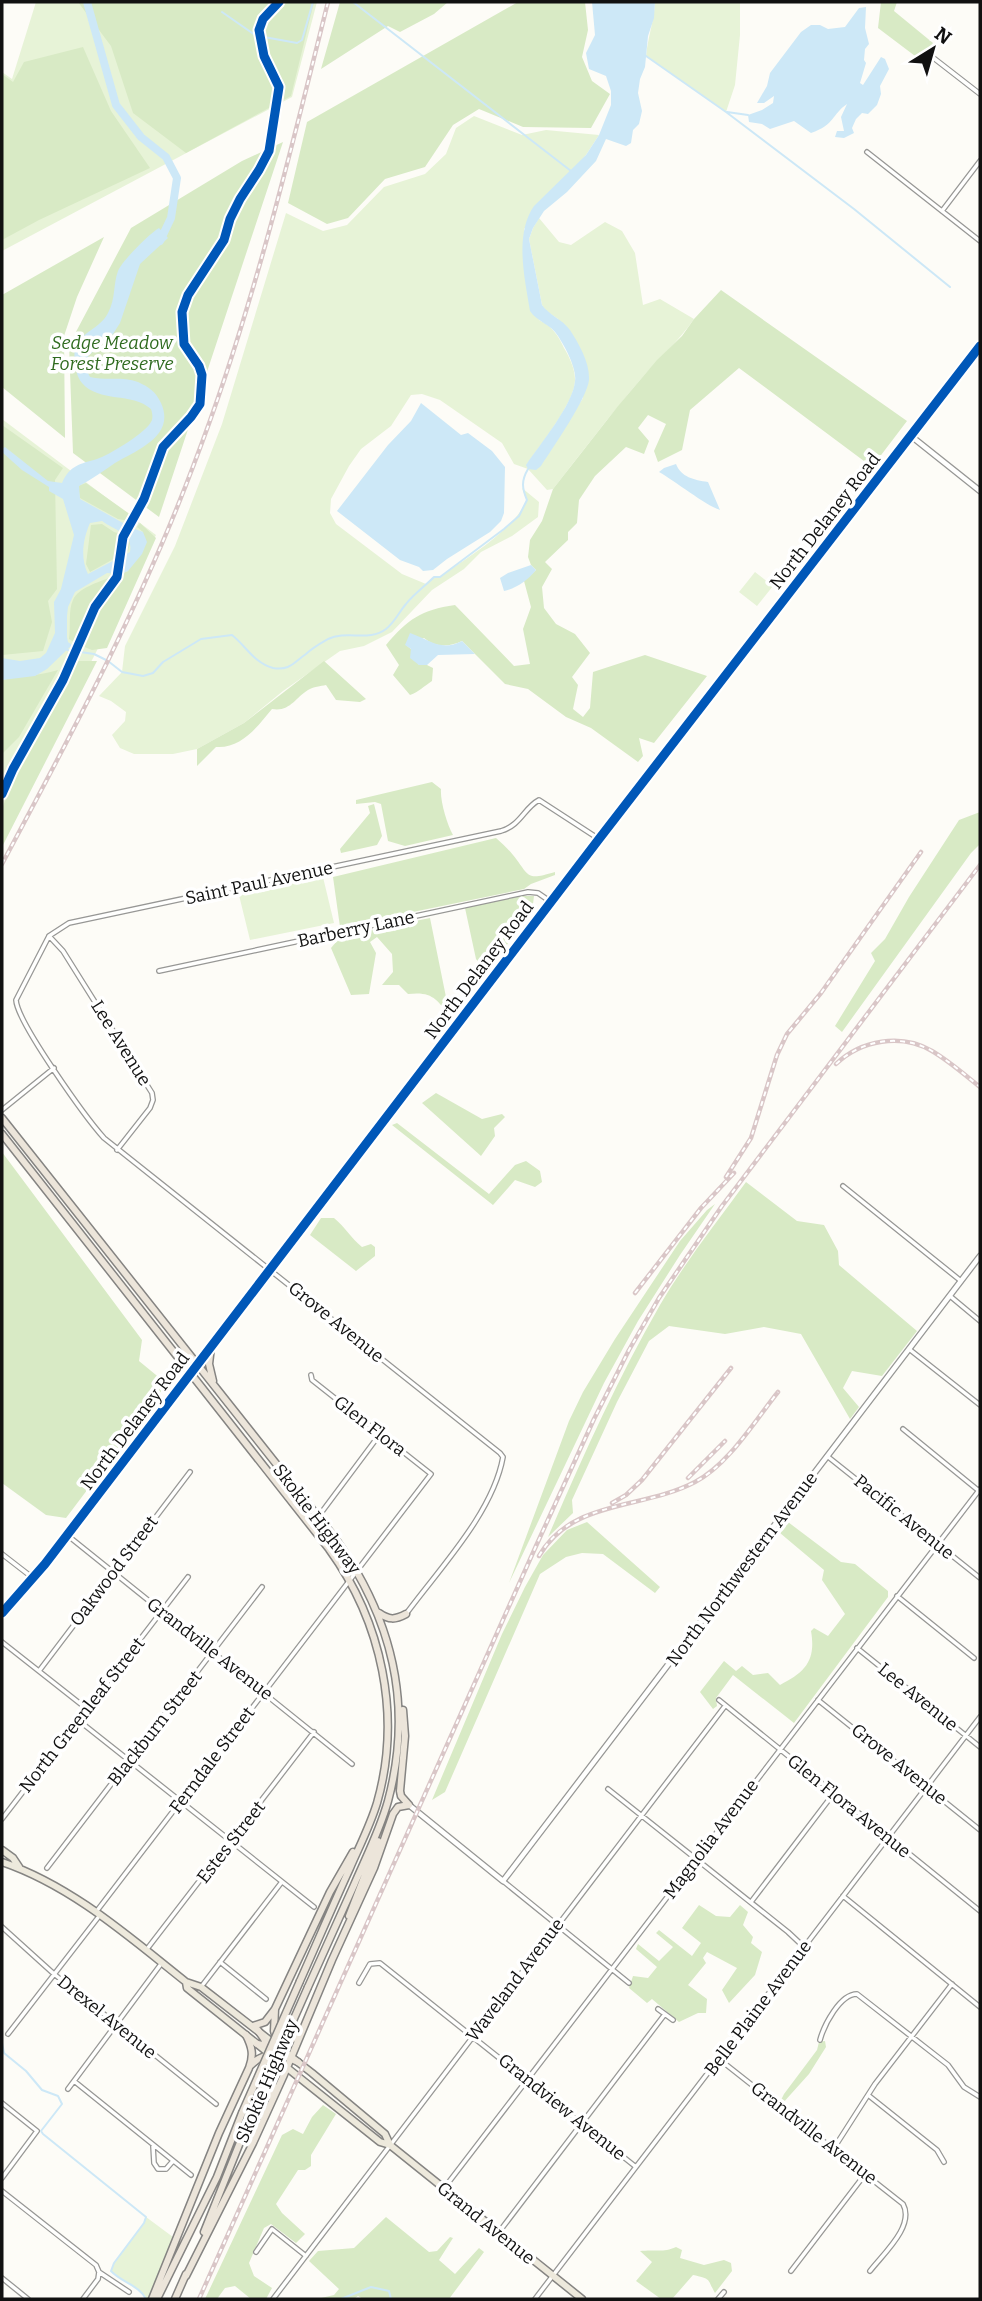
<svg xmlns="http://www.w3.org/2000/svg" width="982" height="2301" font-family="Bitter,serif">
<rect width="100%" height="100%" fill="#fdfcf7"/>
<path fill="#e7f3d7" d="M36,2H317L292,97L2,251V72L12,79Z
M655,2H740V35L735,85L726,112L646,56C648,37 654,21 655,2Z
M474,116L522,135L546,130L599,135L586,155L524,229L539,320C552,326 558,335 564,348C569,356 575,369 575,379C576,401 540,445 527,464L528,468L564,428L583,398L558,319L546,311L542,305L529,239L533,228L539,218L559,242L571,245L605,222L622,231L635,253L643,305L660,299L694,319C679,341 658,359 641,379C610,415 582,452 553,489L547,490L528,469L514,464L502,443L440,400L422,394L411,395L391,426L361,449L349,466L331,499L330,513L336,524L402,574L426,584L434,577H440C470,555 509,534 527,501L522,488L539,502L538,517L512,536L481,552L464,569L432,590L392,632L364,646L340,651L283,691L244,723L197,749L173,754H134L120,748L112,735L125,721L126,712L111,701L99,696L122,672L125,646L175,546L222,424L286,213L323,231L347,225L384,187L425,174L446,154L456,128Z
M2,419L156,535L2,836Z
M755,572L773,586L757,606L739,592Z
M322,873L334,923L250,940L238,891Z
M146,2217L173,2237L156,2283L147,2299C140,2286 121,2282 111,2271L114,2263L144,2223Z"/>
<path fill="#d8eac5" d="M78,2H314L291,96L186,153L133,113L111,46Z
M340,2H448L434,14L400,32L388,26L321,69Z
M518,2H585L588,30L582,57L592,81L610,94L591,128L523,127L479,109L453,125L425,167L385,179L348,218L327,224L288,203L307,122Z
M881,2H897L894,11L933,43L919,59L878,28Z
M83,47L111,111L150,168L39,220L2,240V74L13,82L24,62Z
M283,142L159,517L73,453L69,345L131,228L242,161Z
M104,237L77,297L64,336L65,438L2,387V295Z
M721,290L907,421L872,467L739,368L690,410L682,450L658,462L654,451L666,424L648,415L638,428L649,441L644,454L626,447L595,476L579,500L577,523L568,532V540L545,562L552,569L542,587L544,608L556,624L575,634L590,653L572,677L578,685L573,709L583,717L590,708L593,672L645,655L707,676L654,743L639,738L643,756L638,762L591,728L566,717L528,689L505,684L462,641C449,647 436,648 424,638L406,645L411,649L419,665H427L433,668L432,681C424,686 419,692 410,695L393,675L399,665L386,645C408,619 421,610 455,605L514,666L530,664L523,629L531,607L524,581L536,570L531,565L528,557L530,540L542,521L553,489L618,406L657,360L682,336L694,319Z
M2,425L63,468L55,480L57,589L48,601L52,622L43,651L2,655Z
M86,483L131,515L129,521L118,519L80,498L78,486Z
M140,523L156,538L107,648L92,650L82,646L101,605L116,588L121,574L128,571L143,532L137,527Z
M102,524L114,532L127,536L130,543L128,551L90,572L86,564L91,525Z
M111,577L95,600L76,643L69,639C71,628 68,610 73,600C78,588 99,582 111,577Z
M76,661H97L2,847V809L13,780Z
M324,661L366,699L360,702L336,700L326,685C321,686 313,687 308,690C295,698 290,712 272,709C258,726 241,749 216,747L197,766V749L244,723Z
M58,670L19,737L2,754V680C21,676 38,676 58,670Z
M432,782L441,789C440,801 447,824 453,835L405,846L388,841L381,804L375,802L356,804V800Z
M374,804L382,836L377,845L341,853L340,849L370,813L368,806Z
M980,812V844L971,853L842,1032L835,1026L875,961L871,953L885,939L909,897L959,820Z
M496,838C502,843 508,849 513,855C530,876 525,881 555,872V875L531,884L524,889L340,927L333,877Z
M521,896H534L532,912L486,972L476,959L465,908Z
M430,918L446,997L455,1009L450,1017C437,999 432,991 408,994L399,985H382L393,972L392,954L377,937L370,942L376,953L369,994L351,995L331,948L341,936Z
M436,1093L482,1119L502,1114L505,1117L494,1128L495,1136L481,1156L422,1103Z
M397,1123L489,1194L515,1165L526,1161L540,1171L542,1182L535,1187L515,1180L493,1205L392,1125Z
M2,1152L142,1340L139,1361L167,1384L66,1518L46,1515L2,1483Z
M746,1182L797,1221L824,1225L838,1251L839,1265L917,1331L882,1376L852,1371L843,1388L859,1407L850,1419L801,1334L764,1327L725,1334L669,1326L649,1341L617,1402L572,1500L573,1513L548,1537C582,1458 617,1380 660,1305C685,1262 717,1222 746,1182Z
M715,1204L680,1255L638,1321L604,1383L509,1583L569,1421L583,1392L615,1339L680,1241L707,1210Z
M321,1218H334C345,1227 351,1238 362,1247L371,1244L375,1247V1256L356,1271L310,1235Z
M587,1522L660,1587L655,1593L603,1554L582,1553L566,1557L540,1574L445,1792L432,1800L502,1634L525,1587L543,1555L567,1530Z
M788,1522L841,1562L855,1564L888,1591V1597L794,1723L733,1675L716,1698L717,1706L713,1709L700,1692L724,1661L736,1671L742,1666L753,1675L768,1673L780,1685C806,1672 816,1660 811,1631L814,1628L828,1636L845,1614L822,1580L824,1570L780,1533Z
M699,1905L716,1916L730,1917L740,1905L748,1912L743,1925L753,1937L751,1943L762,1952L755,1975L729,2003L722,1990L737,1968L707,1952L703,1958L706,1963L688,1985L707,1999L706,2013H698L679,2022L652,1999L647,2003L629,1988L633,1976L648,1978L657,1967L636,1949L638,1944L659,1961L673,1947L656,1933L659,1930L692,1956L701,1943L682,1928Z
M825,2041L826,2047L809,2074L782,2104L780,2102L784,2094L817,2050L819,2042Z
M323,2105L336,2114L311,2155V2166L305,2170H298L276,2204L282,2213L305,2234L296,2243L271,2224L264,2228L249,2263L254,2276L272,2288L266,2299H251L235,2286L225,2288L217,2299H205L282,2135L293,2129L303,2134L312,2117Z
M386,2217L429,2252L437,2251L450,2237L453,2238L439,2260L455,2274L479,2248L484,2252L449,2299H363L358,2296L354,2299H317L334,2295L339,2289L309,2261L318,2251L354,2248Z
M676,2247L682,2250L680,2258L704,2265L724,2260L731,2263L732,2271L715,2293C707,2279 712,2279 693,2275L672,2299H661L636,2281L652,2262L640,2251C655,2249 663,2253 676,2247Z"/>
<path fill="#cde8f7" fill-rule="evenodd" d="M592,2H655L654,18L648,36L645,67L640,79L638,93L642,111L639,124L633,130L631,143L626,146L606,139L596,161L567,192L544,211L533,228L529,239L542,305C549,315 562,319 570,330C579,344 590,363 589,380C587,399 553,447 541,466L536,470L528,469L526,465C540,444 573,405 575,381C577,368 565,347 558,336C551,324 537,322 530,311C525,279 514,235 534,206L586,155L599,135L611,105V91L606,76L589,69L586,53L595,35Z
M866,7L865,28L869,44L865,49L864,60L866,63L860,83L863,85L881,57L885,59L889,69L880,86L881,94L877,105L868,114L862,113L856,119L852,128L854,133L844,138L835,137L837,131H844L841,117L847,104C832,114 835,125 811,133L794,121L770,129L762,124L749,122L748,115L762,110L773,103L774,96L764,103H757L767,86L770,73L801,32L811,25H820L828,29L845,27L859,8Z
M159,228L168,238L140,264L120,323L113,334L88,356L85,367L90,377C107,381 122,376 138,382C149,387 156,392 161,403C176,436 137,450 115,463C103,471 91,480 79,486L80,499L132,528L143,532L147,542L142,554L128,571L121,574L107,573L75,592L68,607L67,616V637L68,642L72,645L47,669L35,676L2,680V658L20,661L40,658L46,653L55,633L54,602L61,589L74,535L63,499L49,491V487L22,470L2,452V449L5,447L48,481L62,483C70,465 80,464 97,459C109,455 148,432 152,420C153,416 152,412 151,409C132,392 99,403 82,383C77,377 76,370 75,363C70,332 97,334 108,313C116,298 113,284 118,271C122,261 149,234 159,228ZM102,521C117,532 133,532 130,552L88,574C80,558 83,539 90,523Z
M421,403L461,435L468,433L492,451L505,467L504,513L501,521L490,532L447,559L433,570L423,571L419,567L400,560L337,511L388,445L411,421Z
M676,464C681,477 694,480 708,482L720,510C705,505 675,481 659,472L664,468Z
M531,565L536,570C528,580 517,588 504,591L500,578L508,573Z
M410,633C430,640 441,652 462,641L475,654L438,655L427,665H419L410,658L411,649L405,645Z"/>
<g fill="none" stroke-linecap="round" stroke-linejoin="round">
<path stroke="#cde8f7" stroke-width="2" d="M353,2L571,171
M222,12L255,35
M264,37L297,43L302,40L313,2
M646,56L726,112L854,209L950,287
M727,112L748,115
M67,650L94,654L108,661L122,672L143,676L153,673L163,662L201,639L232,635C246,646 254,663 273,668C290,671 294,662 306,654C312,648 321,643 328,639C347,630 369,642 386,629C395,622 399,612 406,604C414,594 425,586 434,577H440L504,529L519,516L527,500C522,488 521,481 528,469
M2,2043L4,2053L26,2071L42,2090L58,2096L62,2104L41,2131L43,2134L146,2217L144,2223L114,2263L111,2271C121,2282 140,2286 146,2299
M341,2299L371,2287L389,2291L391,2299"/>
<path stroke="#cde8f7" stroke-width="8" d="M87,2L116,105L141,137L166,157L177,178L171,218L160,241"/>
<defs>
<path id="minor" d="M931,56L980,94
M867,152L980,241
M942,211L980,161
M49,936L63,951L152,1093L153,1100L150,1108L117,1150
M159,971L528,892L538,893L551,902
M2,1110L54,1068
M843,1186L961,1281
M950,1296L980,1321
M909,1349L980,1405
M903,1429L979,1491
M827,1456L980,1578
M318,1517L380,1434
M67,1535L352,1764
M2,1554L33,1578
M897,1596L974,1658
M2,1613L45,1564L191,1374
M406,1614C439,1569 493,1513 503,1457L500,1453L104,1138C86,1118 17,1022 16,1000L49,936L69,923L501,831C521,825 524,808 539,800L599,839
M2,1642L87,1709
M857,1648L980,1747
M39,1671L190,1472
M719,1700L980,1911
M818,1700L980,1830
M78,1720L314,1907
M608,1789L788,1932L804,1947
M2,1819L188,1577
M47,1868L262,1587
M503,1881L629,1983
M843,1896L980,2007
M751,1902L834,1793
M96,1912L431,1474L312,1380L311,1375
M2,1927L54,1974L216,2104
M147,1949L314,1732
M220,1962L266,1999
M359,1983L370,1964L380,1963L636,2167
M201,1987L281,1883
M658,2009L673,2020
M8,2034L100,1915
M820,2040C824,2025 840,1994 857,1994L948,2065L964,2087L980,2097
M719,2059L903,2204C915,2226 883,2254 870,2271
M74,2081L191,2175
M68,2089L161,1964
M868,2095L937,2150L944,2162
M2,2103L37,2131L2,2178
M153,2146L154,2163L158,2169H166L173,2161
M834,2148L875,2084L952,1984
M445,2187L980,1489
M2,2191L96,2265L99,2272L129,2292
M499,2232L665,2014
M256,2252L272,2229L306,2256
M791,2271L866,2173
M2,2278L28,2299
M83,2299L98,2279L99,2272
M273,2299L725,1706
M535,2299L980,1717
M718,2299L724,2292"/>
<path id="tertiary" d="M911,436L980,491
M191,1374L599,839L980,346
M409,1805L503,1881L980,1256"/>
<path id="primary" d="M2,1850L13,1858L19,1867
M2,1862C72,1886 128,1936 186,1982L201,1987L312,2073L385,2134L390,2145L582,2299
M186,1982L187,1988L380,2142L390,2145"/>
<path id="trunk" d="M2,1118L335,1538C392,1618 414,1704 388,1801C380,1830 366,1857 354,1885C339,1919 323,1953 308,1987
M2,1134L329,1549C382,1622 402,1716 377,1803C370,1826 359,1847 350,1868C333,1905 317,1943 300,1981
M211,1347L209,1364L213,1381
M379,1613C389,1620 395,1620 406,1614
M403,1710L405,1736L400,1791L401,1796L409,1805
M349,1916L378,1841
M275,2009L274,2031L276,2038
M253,2026L265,2022L275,2009L330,1892L353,1852
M257,2029C277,2055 275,2066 272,2097
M257,2044C274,2048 286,2046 299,2034
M250,2066C265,2050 280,2053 298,2062
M204,2232L249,2120
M186,2276L253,2143L283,2077L332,1960L374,1868L393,1814L398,1807L409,1805
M152,2299L219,2133L249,2068C254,2055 252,2047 246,2035
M157,2299L217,2177L242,2113
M175,2299L186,2274"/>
</defs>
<use href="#minor" stroke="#979795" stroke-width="6"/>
<use href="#tertiary" stroke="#979795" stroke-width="7"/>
<use href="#primary" stroke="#858482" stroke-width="9"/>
<use href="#trunk" stroke="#858482" stroke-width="9"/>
<use href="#minor" stroke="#fffffe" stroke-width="3.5"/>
<use href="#tertiary" stroke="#fffffe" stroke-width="4.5"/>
<use href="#primary" stroke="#ede9dc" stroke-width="6"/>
<use href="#trunk" stroke="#ece5da" stroke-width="6"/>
<defs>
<path id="rail" d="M2,864C72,733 142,603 194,464C252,313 289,158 328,2
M836,1064C861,1040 901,1033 932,1051C949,1061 965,1075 980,1087
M726,1177L751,1138L777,1055L787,1034L821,993L921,852
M635,1293L701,1208L734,1173
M688,1478L725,1441
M612,1503L626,1495L642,1480L731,1368
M539,1556C572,1499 642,1510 695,1482C728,1465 754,1422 778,1392
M199,2299L536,1546L594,1419L629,1350L659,1298L722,1206L980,865"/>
</defs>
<use href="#rail" stroke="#d9c6c7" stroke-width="4.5"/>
<use href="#rail" stroke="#fff" stroke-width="2" stroke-dasharray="5" stroke-linecap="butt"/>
<defs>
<path id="trunk-bridge" d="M242,2113L300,1981
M249,2120L308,1987"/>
</defs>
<use href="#trunk-bridge" stroke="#858482" stroke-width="9" stroke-linecap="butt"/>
<use href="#trunk-bridge" stroke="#ece5da" stroke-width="6"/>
<defs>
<path id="cycleway" d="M2,794L13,769L63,680L95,607L117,577L123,537L144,499L163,447L191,417L200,404L202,375L199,366L184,344L182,312L188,295L224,240L230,219L240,199L259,170L269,151L279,87L264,56L259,30L263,19L279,2
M2,1613L45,1564L599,839L980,346"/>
</defs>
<use href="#cycleway" stroke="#fff" stroke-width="13"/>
<use href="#cycleway" stroke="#0057b8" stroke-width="9"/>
</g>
<g text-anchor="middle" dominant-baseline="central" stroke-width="7" stroke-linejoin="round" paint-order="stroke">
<g font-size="18" font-style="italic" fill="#2f6b1f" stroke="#fff">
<text x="112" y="343">Sedge Meadow<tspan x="112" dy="21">Forest Preserve</tspan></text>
</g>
<g font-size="18" fill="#111" stroke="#fff">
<text transform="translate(825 521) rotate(-52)">North Delaney Road</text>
<text transform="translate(259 883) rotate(-12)">Saint Paul Avenue</text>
<text transform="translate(356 929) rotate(-12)">Barberry Lane</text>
<text transform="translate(479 970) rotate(-53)">North Delaney Road</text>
<text transform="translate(121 1043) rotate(58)">Lee Avenue</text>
<text transform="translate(336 1322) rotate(39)">Grove Avenue</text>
<text transform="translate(135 1421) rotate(-53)">North Delaney Road</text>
<text transform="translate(370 1426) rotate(38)">Glen Flora</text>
<text transform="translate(904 1517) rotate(39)">Pacific Avenue</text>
<text transform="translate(317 1519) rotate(53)">Skokie Highway</text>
<text transform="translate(742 1569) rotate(-53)">North Northwestern Avenue</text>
<text transform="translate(114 1571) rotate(-53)">Oakwood Street</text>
<text transform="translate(210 1649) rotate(38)">Grandville Avenue</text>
<text transform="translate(918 1697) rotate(39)">Lee Avenue</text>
<text transform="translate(82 1715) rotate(-52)">North Greenleaf Street</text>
<text transform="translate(155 1728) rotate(-52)">Blackburn Street</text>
<text transform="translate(212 1760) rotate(-53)">Ferndale Street</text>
<text transform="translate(899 1764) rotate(39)">Grove Avenue</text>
<text transform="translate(849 1806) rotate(39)">Glen Flora Avenue</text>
<text transform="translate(711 1839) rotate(-53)">Magnolia Avenue</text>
<text transform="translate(231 1842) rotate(-52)">Estes Street</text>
<text transform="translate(515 1980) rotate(-53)">Waveland Avenue</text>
<text transform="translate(758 2008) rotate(-53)">Belle Plaine Avenue</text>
<text transform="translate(107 2017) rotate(39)">Drexel Avenue</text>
<text transform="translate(267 2081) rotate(-67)">Skokie Highway</text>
<text transform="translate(562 2107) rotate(39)">Grandview Avenue</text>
<text transform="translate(814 2133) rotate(38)">Grandville Avenue</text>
<text transform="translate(486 2223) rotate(39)">Grand Avenue</text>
</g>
</g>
<rect width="982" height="2301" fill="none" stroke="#111111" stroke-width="7"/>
<g transform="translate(933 49) rotate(37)" stroke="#ffffff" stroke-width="5" paint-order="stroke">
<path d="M0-5L12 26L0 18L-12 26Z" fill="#111111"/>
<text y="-10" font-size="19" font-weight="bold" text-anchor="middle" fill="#111111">N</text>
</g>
</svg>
